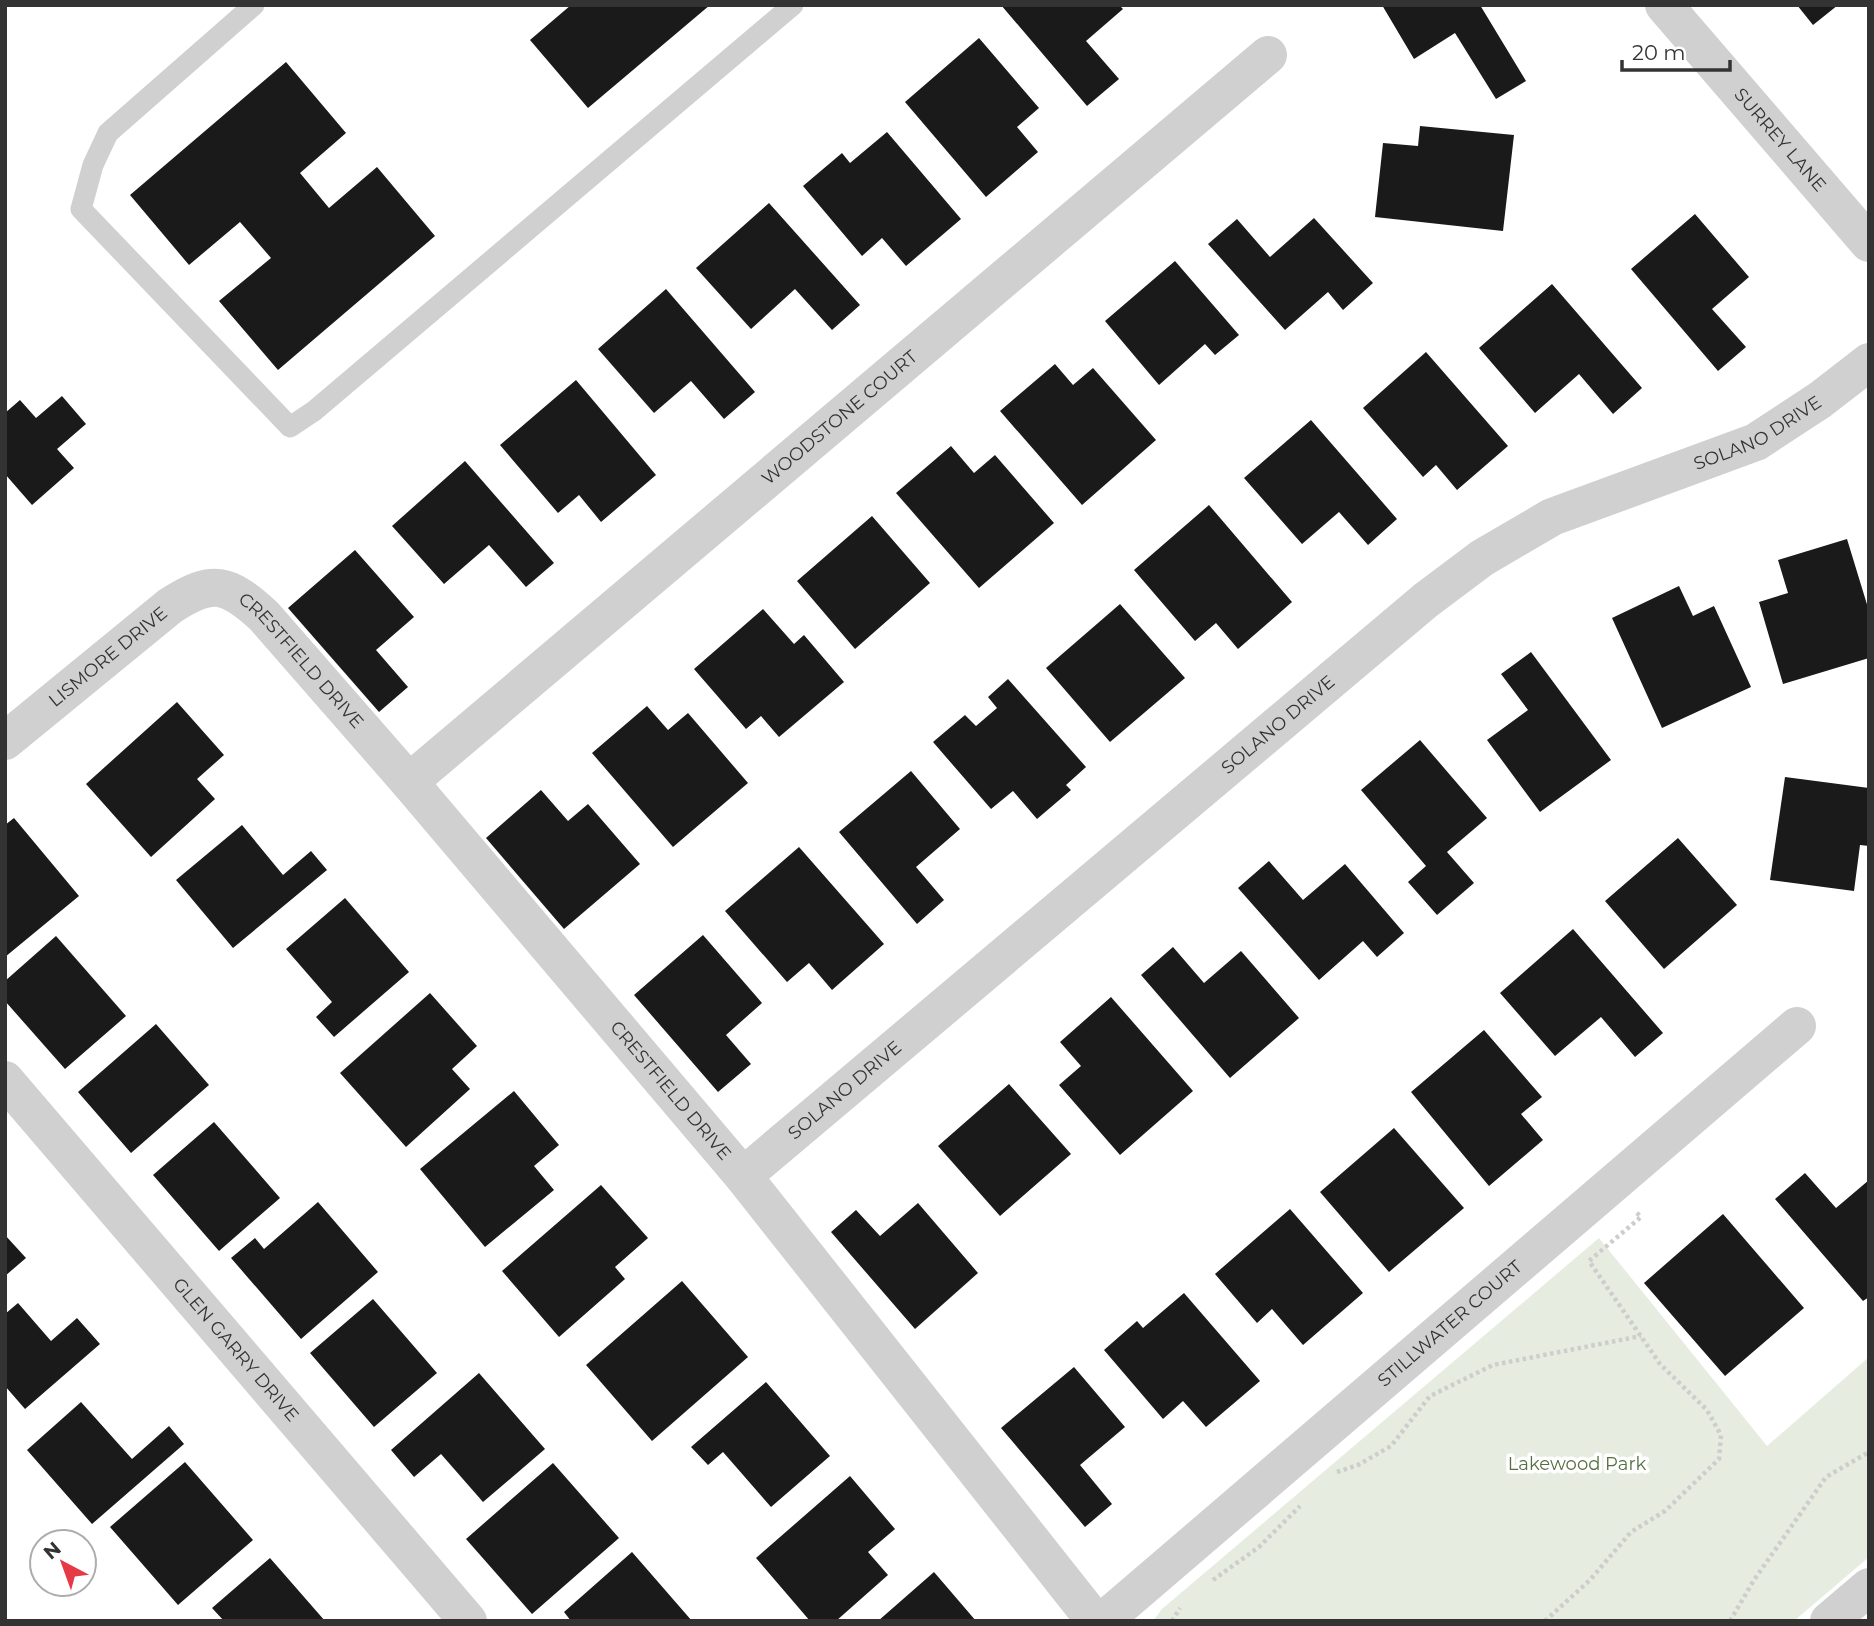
<svg xmlns="http://www.w3.org/2000/svg" width="1874" height="1626" font-family="Montserrat,sans-serif">
<rect width="100%" height="100%" fill="#fff"/>
<path fill="#e6ecdf" d="M1599,1238L1767,1446L1869,1357V1557L1794,1621H1153L1162,1609Z"/>
<path fill="#1a1a1a" d="M571,5H710L588,108L530,40Z
M1001,5H1119L1123,9L1086,41L1119,79L1087,106Z
M1382,5H1480L1526,81L1496,99L1455,33L1414,59Z
M1797,5H1838L1813,25Z
M979,38L1039,108L1017,127L1038,152L986,197L905,102Z
M286,62L346,133L300,173L329,208L377,167L435,236L278,370L219,301L271,258L240,222L189,265L130,195Z
M1420,126L1514,135L1503,231L1375,217L1383,143L1418,146Z
M887,132L961,219L906,266L882,238L862,256L803,186L842,153L850,163Z
M769,203L860,305L832,330L795,289L751,329L696,268Z
M1695,214L1749,277L1712,309L1746,347L1718,371L1631,269Z
M1314,218L1373,283L1343,310L1328,292L1285,330L1208,244L1237,219L1270,257Z
M1175,261L1239,335L1215,355L1205,344L1159,385L1105,321Z
M1552,284L1642,388L1613,414L1579,374L1535,413L1479,348Z
M666,289L755,392L724,419L691,381L654,413L598,349Z
M1426,352L1508,446L1457,490L1436,465L1423,477L1363,408Z
M1055,364L1073,385L1093,368L1156,440L1082,505L1000,411Z
M576,380L656,475L601,522L579,495L558,513L500,445Z
M62,396L86,424L57,449L74,468L32,505L5,474V413L20,400L36,418Z
M1311,420L1397,519L1368,545L1339,512L1302,544L1244,478Z
M951,446L974,473L995,455L1054,523L979,588L896,493Z
M465,461L554,563L526,587L489,545L444,584L392,526Z
M1209,505L1292,602L1238,649L1216,623L1195,641L1134,570Z
M872,516L930,583L855,649L797,581Z
M1847,539L1869,611V658L1783,684L1759,602L1788,593L1778,560Z
M355,550L414,617L376,650L408,687L379,712L288,608Z
M1679,586L1693,616L1714,606L1751,687L1662,728L1612,618Z
M1120,604L1185,678L1110,742L1046,668Z
M763,609L794,644L804,635L844,682L779,737L761,716L746,729L694,669Z
M1531,652L1611,760L1540,812L1487,740L1528,710L1501,674Z
M1008,679L1086,767L1066,785L1071,790L1037,819L1013,791L991,809L933,742L965,715L976,726L997,708L988,697Z
M177,702L224,755L197,779L215,799L151,857L86,784Z
M647,706L668,730L688,713L748,783L673,847L592,753Z
M1420,740L1487,818L1447,852L1474,883L1437,915L1408,882L1426,866L1361,790Z
M911,771L960,829L916,867L944,900L917,924L839,832Z
M1785,777L1869,788V846L1860,845L1854,891L1770,880Z
M541,790L568,821L588,804L640,864L564,929L486,838Z
M14,818L79,896L5,957V825Z
M242,825L283,875L311,851L327,870L233,948L176,880Z
M1678,838L1737,905L1664,969L1605,901Z
M799,847L884,944L832,990L809,963L787,982L725,911Z
M1269,861L1303,900L1345,864L1404,933L1377,957L1363,941L1319,980L1238,888Z
M345,898L409,972L334,1037L316,1017L332,1002L286,949Z
M1573,929L1663,1033L1635,1057L1601,1017L1555,1056L1500,993Z
M703,935L762,1003L726,1035L751,1064L718,1092L634,995Z
M56,936L126,1016L65,1069L5,1001V981Z
M1173,947L1204,983L1241,951L1299,1018L1230,1078L1141,975Z
M430,993L477,1046L452,1069L470,1089L406,1147L340,1073Z
M1111,997L1193,1091L1120,1155L1059,1085L1081,1066L1060,1042Z
M156,1024L209,1085L131,1153L78,1092Z
M1484,1030L1542,1097L1521,1114L1543,1140L1489,1186L1411,1092Z
M1009,1084L1071,1154L1000,1216L938,1146Z
M514,1091L559,1145L534,1166L554,1190L485,1247L420,1169Z
M214,1122L280,1198L219,1251L153,1175Z
M1394,1128L1464,1208L1389,1272L1320,1192Z
M1805,1173L1836,1208L1869,1180V1297L1863,1301L1775,1199Z
M601,1185L648,1238L615,1267L625,1279L559,1337L502,1271Z
M318,1202L378,1272L301,1339L231,1258L255,1238L264,1249Z
M918,1203L978,1273L915,1329L831,1232L856,1210L880,1236Z
M1290,1209L1363,1293L1303,1345L1272,1309L1257,1323L1215,1274Z
M1723,1214L1804,1308L1725,1376L1644,1283Z
M5,1235L26,1258L5,1276Z
M682,1281L748,1357L652,1441L586,1365Z
M1184,1293L1260,1381L1206,1427L1183,1401L1163,1419L1104,1350L1137,1321L1143,1328Z
M373,1299L437,1373L374,1427L310,1353Z
M18,1303L51,1341L77,1318L100,1344L25,1409L5,1386V1314Z
M1074,1367L1125,1427L1080,1465L1112,1504L1085,1527L1001,1428Z
M479,1373L545,1449L483,1502L441,1454L414,1477L391,1450Z
M766,1382L830,1456L771,1507L723,1452L708,1465L691,1447Z
M81,1402L132,1459L169,1426L184,1444L92,1524L27,1450Z
M185,1462L253,1540L178,1605L110,1527Z
M553,1463L619,1538L532,1614L466,1539Z
M850,1476L895,1529L868,1552L888,1575L836,1621H810L756,1558Z
M632,1552L692,1621H571L564,1612Z
M270,1558L325,1621H224L212,1608Z
M934,1572L976,1621H878Z"/>
<g fill="none" stroke-linecap="round" stroke-linejoin="round">
<path stroke="#cdcdcd" stroke-width="4.5" stroke-dasharray="3.5 3.5" stroke-linecap="butt" d="M1337,1472L1358,1465L1391,1446L1430,1396L1493,1365L1641,1336
M1213,1580L1259,1547L1300,1506
M1172,1621L1180,1608
M1545,1621L1590,1580L1631,1532L1665,1511L1719,1459L1721,1435L1707,1410L1660,1364L1589,1261L1641,1217L1635,1211
M1730,1621L1754,1580L1826,1477L1869,1452"/>
<path stroke="#d0d0d0" stroke-width="21" d="M254,5L108,133L93,165L81,209L290,427L314,411L793,5"/>
<g stroke="#d0d0d0" stroke-width="38">
<path id="s1" d="M1664,5L1869,243"/>
<path id="s2" d="M5,741L170,606C213,578 228,583 264,616L409,782L743,1176L1095,1621"/>
<path id="s3" d="M409,782L1268,55"/>
<path id="s4" d="M5,1080L468,1621"/>
<path id="s5" d="M743,1176L1426,600L1482,558L1552,517L1756,442L1820,400L1869,362"/>
<path id="s6" d="M1103,1621L1797,1026"/>
<path d="M1829,1621L1869,1587"/>
</g>
</g>
<g text-anchor="middle" dominant-baseline="central" stroke-width="7" stroke-linejoin="round" paint-order="stroke">
<g font-size="18" fill="#333" stroke="#fff">
<text stroke="none"><textPath href="#s1" startOffset="178">SURREY LANE</textPath></text>
<text stroke="none"><textPath href="#s3" startOffset="564">WOODSTONE COURT</textPath></text>
<text stroke="none"><textPath href="#s5" startOffset="1267">SOLANO DRIVE</textPath></text>
<text stroke="none"><textPath href="#s2" startOffset="133">LISMORE DRIVE</textPath></text>
<text stroke="none"><textPath href="#s2" startOffset="378">CRESTFIELD DRIVE</textPath></text>
<text stroke="none"><textPath href="#s5" startOffset="700">SOLANO DRIVE</textPath></text>
<text stroke="none"><textPath href="#s5" startOffset="133">SOLANO DRIVE</textPath></text>
<text stroke="none"><textPath href="#s2" startOffset="945">CRESTFIELD DRIVE</textPath></text>
<text stroke="none"><textPath href="#s6" startOffset="457">STILLWATER COURT</textPath></text>
<text stroke="none"><textPath href="#s4" startOffset="355">GLEN GARRY DRIVE</textPath></text>
</g>
<g font-size="18" fill="#56703f" stroke="#fff">
<text x="1577" y="1464">Lakewood Park</text>
</g>
</g>
<rect width="1874" height="1626" fill="none" stroke="#333333" stroke-width="14"/>
<g transform="translate(63 1563) rotate(319)"><circle r="33" fill="#ffffff" stroke="#adadad" stroke-width="2"/>
<path d="M0-5L12 26L0 18L-12 26Z" fill="#e63946"/>
<text y="-10" font-size="19" font-weight="bold" text-anchor="middle" fill="#333333">N</text>
</g>
<path d="M1622 60v10h108v-10" fill="none" stroke="#333333" stroke-width="3.5"/>
<text x="1632" y="60" font-size="21" fill="#333333" stroke="#ffffff" stroke-width="5" paint-order="stroke">20 m</text>
</svg>
